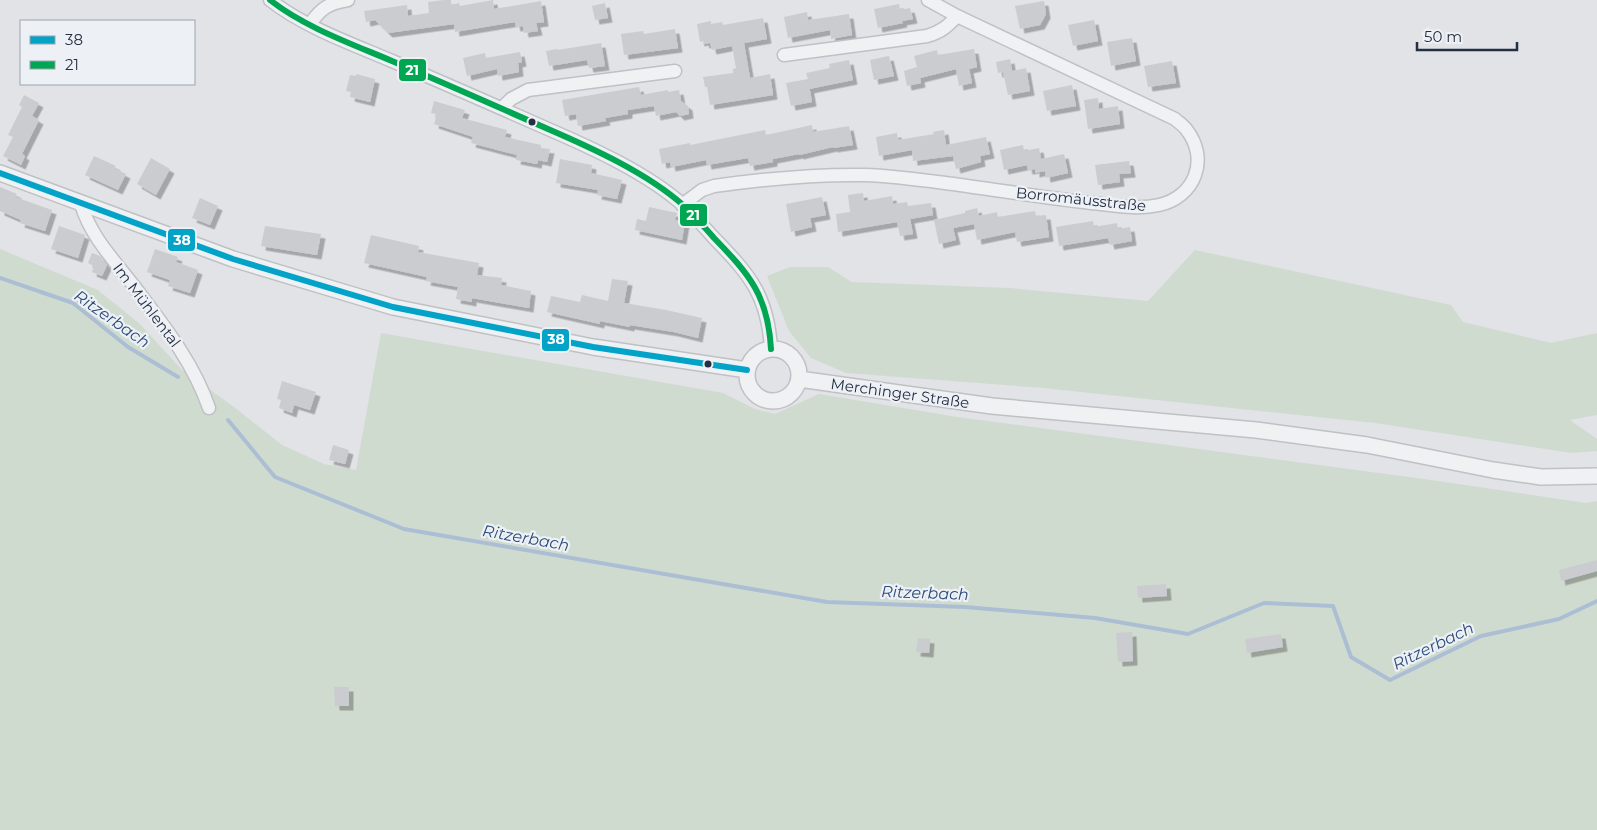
<svg xmlns="http://www.w3.org/2000/svg" width="1597" height="830" font-family="Montserrat,sans-serif">
<defs>
<filter id="shadow"><feDropShadow dx="4.5" dy="4.5" stdDeviation="0" flood-color="#0004"/></filter>
</defs>
<rect width="100%" height="100%" fill="#e1e3e6"/>
<path fill="#d0dbd0" d="M0,249L98,290L140,324L181,369L234,407L282,445L324,464L356,470L381,333L723,393L755,409L775,414L819,394L957,417L1424,479L1586,503L1597,501V830H0Z
M1195,250L1451,305L1463,322L1551,343L1597,333V415L1570,420L1597,439V451L1572,453L1375,423L1043,388L846,373L811,358L789,331L767,276L790,267H828L852,282L1009,288L1148,301Z"/>
<g fill="none" stroke-linecap="round" stroke-linejoin="round">
<path stroke="#acbed4" stroke-width="4" d="M0,278L73,303L128,347L178,377
M228,420L275,477L404,529L711,582L827,602L965,607L1095,618L1188,634L1264,603L1333,606L1351,657L1390,680L1481,636L1559,619L1597,601"/>
</g>
<path fill="#caccd0" filter="url(#shadow)" d="M444,0H451V5L459,3L460,6L493,0L494,9L541,1L544,22L536,23L538,31L524,33L523,26L516,27L515,22L455,32L454,24L388,33L375,20L366,22L364,11L407,5L408,16L429,13L428,2Z
M1044,1L1046,14L1040,25L1020,29L1015,6Z
M605,3L608,18L595,20L592,6Z
M899,4L900,10L910,8L913,19L902,21L903,23L878,28L874,9Z
M807,12L808,20L849,14L852,35L831,39L830,30L788,38L784,17Z
M763,18L767,39L744,43L750,78L770,74L773,95L710,105L707,87H705L703,77L733,73V69L736,68L732,46L712,50L710,43L705,44L704,41L700,42L697,24L711,21V24L722,22L723,25Z
M1094,20L1098,41L1073,46L1068,25Z
M675,29L678,48L624,55L621,34L643,31L644,34Z
M1132,38L1136,61L1111,66L1107,42Z
M601,43L605,66L589,68L587,60L549,66L546,51L557,49L558,50Z
M974,49L977,67L969,69L972,83L959,86L956,69L920,78L921,83L907,86L904,71L917,67L914,56L937,50L938,55Z
M520,52L522,62L518,63L519,72L498,76L497,69L467,76L463,58L485,53L486,58Z
M889,56L894,76L874,80L870,60Z
M1010,59L1012,71L1026,68L1030,91L1008,95L1003,72L998,73L996,62Z
M849,60L853,80L809,89V85L812,102L791,106L786,83L808,79L806,73L830,68L829,64Z
M1172,61L1176,83L1148,87L1144,66Z
M356,74L375,79L370,102L350,97L351,92L346,91L350,75L356,76Z
M1072,85L1076,106L1047,111L1043,91Z
M639,87L641,95L668,90V92L679,90L681,101L688,106L689,114L680,116L676,112L656,116L654,106L628,110V114L605,118L606,121L578,126L576,114L565,116L562,100Z
M24,95L39,103L32,116L39,120L22,154L25,156L21,165L3,156L13,137L8,135L22,107L19,105Z
M1098,98L1099,109L1118,106L1120,124L1088,129L1084,100Z
M434,101L465,110L462,118L507,130L505,137L541,145V148L550,149L547,162L538,160L537,164L516,160L517,155L471,143L473,137L434,124L437,114L431,113Z
M812,125L813,132L849,126L853,145L833,148V147L799,155V154L773,159V162L750,166L748,158L707,165L706,160L671,167L670,162L662,164L659,149L690,143V145L765,130L766,135Z
M944,130L946,145L986,137L990,154L980,156L981,162L956,169L953,156L913,161L912,150L879,156L876,137L897,133L898,140L934,134L933,132Z
M1023,145L1024,151L1039,148L1041,159L1064,154L1068,173L1046,178L1045,171L1035,173V169L1028,170L1027,165L1004,170L1000,150Z
M94,156L116,166L114,168L126,174L118,190L85,175Z
M151,158L170,169L156,195L137,184Z
M560,159L592,165L591,173L622,180L617,199L597,195L598,190L556,183Z
M1129,161L1131,173L1119,174L1120,182L1098,185L1095,165Z
M0,187L17,194L15,197L52,210L45,231L20,223L21,220L0,211Z
M863,193L864,201L892,196L893,204L907,202L908,206L931,203L933,215L910,219L913,234L900,236L897,222L838,232L836,214L850,212L848,195Z
M822,197L826,215L810,218L812,227L791,232L786,204Z
M200,198L218,206L210,225L192,218Z
M649,207L677,213L675,220L685,222L682,240L635,230L637,219L646,221Z
M977,208L979,216L997,212L998,217L1035,211L1036,216L1046,215L1049,237L1017,242L1015,232L977,240L974,224L953,228L956,240L939,244L934,220L965,213V211Z
M1093,221L1094,227L1117,223L1118,229L1130,227L1132,241L1110,245L1108,238L1059,246L1056,227Z
M59,226L85,235L78,258L51,249Z
M265,226L321,234L317,255L261,246Z
M371,235L419,246L418,252L479,263L477,275L502,278L501,285L531,291L529,308L472,298V302L456,299L458,287L426,281L427,277L364,263Z
M155,249L178,257L176,262L198,270L190,293L168,286L170,280L147,272Z
M92,253L100,256L107,265L102,276L92,272L94,266L88,263Z
M612,279L628,281L624,303L666,310L702,318L698,338L674,332L630,325V327L600,321V324L547,312L551,296L580,302L582,295L608,301Z
M282,381L316,392L310,410L294,405L292,413L279,408L281,400L277,399Z
M333,445L349,450L345,464L329,460Z
M1597,560V571L1561,581L1559,570Z
M1166,584L1167,596L1138,598L1137,586Z
M1132,632L1133,661L1118,662L1116,633Z
M1281,634L1283,647L1247,653L1245,639Z
M918,638L930,639L929,653L916,652Z
M334,687H349V706H335Z"/>
<g fill="none" stroke-linecap="round" stroke-linejoin="round">
<defs>
<path id="minor" d="M270,0C304,27 352,44 392,61C444,83 496,106 548,129C592,148 647,173 683,205C694,215 704,227 714,238C750,275 768,296 771,349
M310,24C321,8 329,3 348,0
M784,55L927,36C941,32 948,26 957,16
M502,108L511,99L528,90L675,71
M81,204C91,238 116,262 137,290C165,327 194,364 209,408
M682,205L702,190L714,186C764,179 815,174 865,175C897,176 929,181 960,185C1004,191 1047,198 1091,203C1113,205 1137,210 1159,205C1195,197 1210,159 1186,129C1183,125 1178,122 1175,119L957,16L928,0"/>
<path id="tertiary" d="M0,173L233,259L393,307L593,347L747,370
M747 375a26 26 0 1 1 52 0a26 26 0 1 1-52 0Z
M799,379L992,406L1256,430L1367,445L1493,470L1541,477L1597,476"/>
</defs>
<use href="#minor" stroke="#bfc1c4" stroke-width="15"/>
<use href="#tertiary" stroke="#bfc1c4" stroke-width="18"/>
<use href="#minor" stroke="#f0f1f3" stroke-width="12"/>
<use href="#tertiary" stroke="#f0f1f3" stroke-width="15"/>
<defs>
<path id="bus-1" d="M0,173L233,259L393,307L593,347L747,370"/>
<path id="bus-2" d="M270,0C304,27 352,44 392,61C444,83 496,106 548,129C592,148 647,173 683,205C694,215 704,227 714,238C750,275 768,296 771,349"/>
</defs>
<use href="#bus-1" stroke="#edf1f6" stroke-width="10"/>
<use href="#bus-2" stroke="#edf1f6" stroke-width="10"/>
<use href="#bus-1" stroke="#02a3c7" stroke-width="6"/>
<use href="#bus-2" stroke="#00a651" stroke-width="6"/>
</g>
<g fill="#252f42" stroke="#edf1f6" stroke-width="2">
<circle cx="532" cy="122" r="4.5"/>
<circle cx="708" cy="364" r="4.5"/>
</g>
<g text-anchor="middle" dominant-baseline="central" stroke-width="4.5" stroke-linejoin="round" paint-order="stroke">
<g font-size="15" fill="#252f42" stroke="#edf1f6">
<text transform="translate(1081 199) rotate(6)">Borromäusstraße</text>
<text transform="translate(147 305) rotate(53)">Im Mühlental</text>
<text transform="translate(900 393) rotate(8)">Merchinger Straße</text>
</g>
<g font-size="16" font-style="italic" fill="#2b4b7a" stroke="#edf1f6">
<text transform="translate(112 319) rotate(35)">Ritzerbach</text>
<text transform="translate(526 538) rotate(10)">Ritzerbach</text>
<text transform="translate(925 593) rotate(2)">Ritzerbach</text>
<text transform="translate(1433 646) rotate(-26)">Ritzerbach</text>
</g>
</g>
<g stroke="#edf1f6" stroke-width="2">
<rect x="398" y="58" width="29" height="24" rx="5" fill="#00a651"/>
<rect x="679" y="203" width="29" height="24" rx="5" fill="#00a651"/>
<rect x="167" y="228" width="29" height="24" rx="5" fill="#02a3c7"/>
<rect x="541" y="328" width="29" height="24" rx="5" fill="#02a3c7"/>
</g>
<g font-size="14" text-anchor="middle" font-weight="bold" fill="#fff">
<text x="412" y="75">21</text>
<text x="693" y="220">21</text>
<text x="182" y="245">38</text>
<text x="556" y="344">38</text>
</g>
<rect x="20" y="20" width="175" height="65" fill="#edf1f6" stroke="#9da3ae"/>
<rect x="30" y="36" width="25" height="8" fill="#02a3c7" stroke="#9da3ae"/>
<text x="65" y="45" font-size="15" fill="#252f42">38</text>
<rect x="30" y="61" width="25" height="8" fill="#00a651" stroke="#9da3ae"/>
<text x="65" y="70" font-size="15" fill="#252f42">21</text>
<path d="M1417 42v8h100v-8" fill="none" stroke="#252f42" stroke-width="2.5"/>
<text x="1424" y="42" font-size="15" fill="#252f42" stroke="#edf1f6" stroke-width="4" paint-order="stroke">50 m</text>
</svg>
